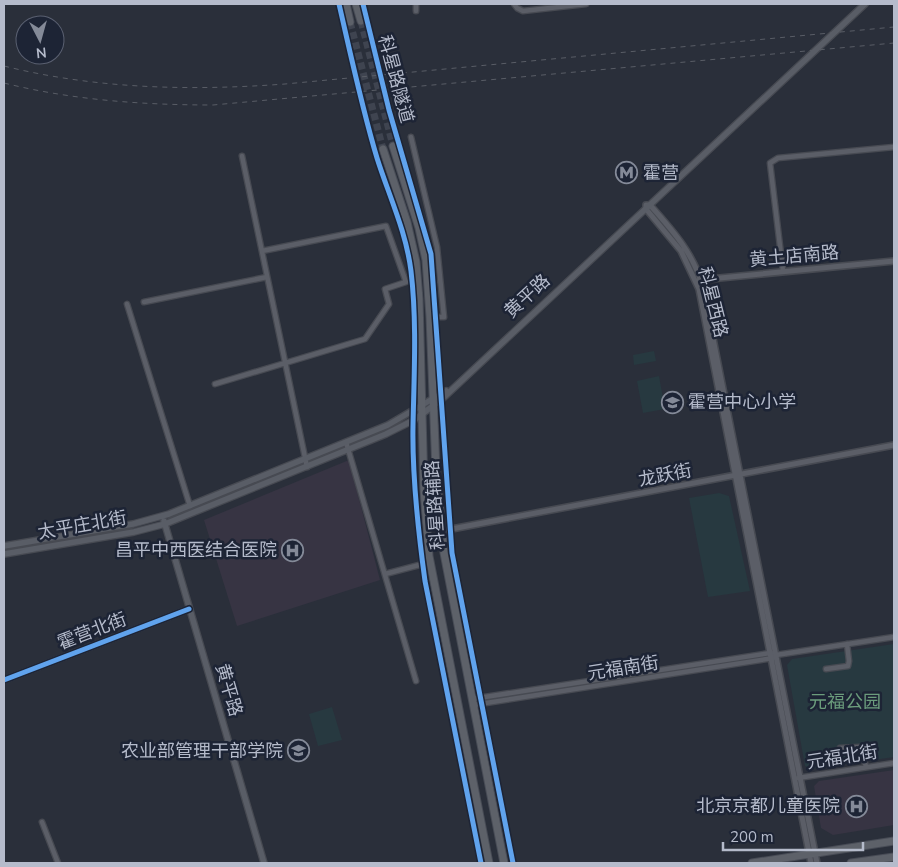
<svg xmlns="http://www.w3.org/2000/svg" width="898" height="867" font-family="'Nunito Sans','Noto Sans SC',sans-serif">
<rect width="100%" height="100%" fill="#2a2f3a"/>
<path fill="#373443" d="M349,460L380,580L237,626L204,520Z
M894,770V825L833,835L821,828L814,786L819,781Z"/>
<path fill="#273940" d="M654,351L656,361L634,365L633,355Z
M659,376L665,409L643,413L637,381Z
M719,493L729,496L750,591L708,597L689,498Z
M894,644V757L811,769L805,766L787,665L792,659Z
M332,707L342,740L318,746L309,714Z"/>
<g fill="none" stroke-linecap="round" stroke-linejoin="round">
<path stroke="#3f4450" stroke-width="7" stroke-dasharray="7 3.5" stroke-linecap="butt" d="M361,21L393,146
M350,22L383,149"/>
<defs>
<path id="minor" d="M514,4L517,8L523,11L586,4
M416,11V4
M411,137L437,247L444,317H430
M242,156L307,467
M783,271L770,163L778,158L894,147
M144,302L267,277
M127,304L190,506
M215,384L365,339L389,304L385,289L406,282L386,226L262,251
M346,442L416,681
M385,574L423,564
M826,669L848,666L849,661L847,644
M472,699L770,653L776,655L894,637
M473,705L773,658
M840,748L861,747L866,767
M798,778L894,763
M42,822L58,863"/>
<path id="tertiary" d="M699,280L894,261
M441,531L894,445
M4,680L189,609
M811,863L699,289L681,251L646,209V205H650C673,231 694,254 703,288L817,863"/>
<path id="secondary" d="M164,521L264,863
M4,546L133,524L169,514L388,425L446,391
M4,554L134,532L165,524L386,434L414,420L442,399L865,4"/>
<path id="primary" d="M346,4L350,22
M356,4L361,21
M393,146L419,228L426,260L430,317L436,471L444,553L504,863
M383,149L407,222L416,262L419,299L424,490L429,556L489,863
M752,863L894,841
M851,863L894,857"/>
</defs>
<use href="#minor" stroke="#474a52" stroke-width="7"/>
<use href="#tertiary" stroke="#474a52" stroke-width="8"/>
<use href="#secondary" stroke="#474a52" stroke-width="8"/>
<use href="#primary" stroke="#484c56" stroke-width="9"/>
<use href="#minor" stroke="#5b5e67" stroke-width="4.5"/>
<use href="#tertiary" stroke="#5b5e67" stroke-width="5"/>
<use href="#secondary" stroke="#595d66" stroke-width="5.5"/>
<use href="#primary" stroke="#5d6169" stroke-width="7"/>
<path stroke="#595d66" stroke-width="1" stroke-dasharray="5 5" stroke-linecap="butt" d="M4,66C96,89 191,91 285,84L894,27
M4,83C72,100 143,105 213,105L894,43"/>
<defs>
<path id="cycleway" d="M339,4C351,56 362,108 377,158C389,196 406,231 411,271C417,322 414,375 413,426C412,478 418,530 425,581L481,863
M363,4L389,110L431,254L452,553L513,863
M4,680L189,609"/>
</defs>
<use href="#cycleway" stroke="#1d2435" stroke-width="8"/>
<use href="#cycleway" stroke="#60a3ed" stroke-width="5"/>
</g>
<defs>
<symbol id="metro-ring" viewBox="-11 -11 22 22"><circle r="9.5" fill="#1d2435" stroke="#848a98" stroke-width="1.5"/><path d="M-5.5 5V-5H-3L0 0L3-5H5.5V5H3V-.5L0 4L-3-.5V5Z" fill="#848a98"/></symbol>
<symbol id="school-ring" viewBox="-11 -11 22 22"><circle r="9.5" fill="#1d2435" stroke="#848a98" stroke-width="1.5"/><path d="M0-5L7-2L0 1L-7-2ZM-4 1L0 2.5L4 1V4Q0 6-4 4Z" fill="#848a98"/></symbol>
<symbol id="hospital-ring" viewBox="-11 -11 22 22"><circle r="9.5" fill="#1d2435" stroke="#848a98" stroke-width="1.5"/><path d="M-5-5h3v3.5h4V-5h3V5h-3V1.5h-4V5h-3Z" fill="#848a98"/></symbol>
</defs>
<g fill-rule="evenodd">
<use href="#metro-ring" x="614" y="160" width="25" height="25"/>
<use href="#school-ring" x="660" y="390" width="25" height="25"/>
<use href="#hospital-ring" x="280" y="538" width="25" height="25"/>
<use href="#school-ring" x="286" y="738" width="25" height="25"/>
<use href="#hospital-ring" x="844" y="794" width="25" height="25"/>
</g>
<g text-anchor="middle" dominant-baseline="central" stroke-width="5" stroke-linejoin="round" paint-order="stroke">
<g font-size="18" fill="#b5bbcb" stroke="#1d2435">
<text transform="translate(396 79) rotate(75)">科星路隧道</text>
<text transform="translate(794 256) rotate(-5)">黄土店南路</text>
<text transform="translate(527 296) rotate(-43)">黄平路</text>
<text transform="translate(713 302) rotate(76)">科星西路</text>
<text transform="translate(665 475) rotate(-11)">龙跃街</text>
<text transform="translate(435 505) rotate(-94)">科星路辅路</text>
<text transform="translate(82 525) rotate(-10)">太平庄北街</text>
<text transform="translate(92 631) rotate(-21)">霍营北街</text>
<text transform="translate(623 668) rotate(-9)">元福南街</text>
<text transform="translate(229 690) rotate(74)">黄平路</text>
<text transform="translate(842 757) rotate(-9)">元福北街</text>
</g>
<g font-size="18" fill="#b5bbcb" stroke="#1d2435" text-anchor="end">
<text x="643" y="173" text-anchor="start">霍营</text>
<text x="688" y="402" text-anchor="start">霍营中心小学</text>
<text x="277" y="550">昌平中西医结合医院</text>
<text x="283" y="751">农业部管理干部学院</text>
<text x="840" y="806">北京京都儿童医院</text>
</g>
<g font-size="18" fill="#6b9c7c" stroke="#1d2435">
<text x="845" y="702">元福公园</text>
</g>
</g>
<rect width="898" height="867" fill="none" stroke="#b5bbcb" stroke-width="10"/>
<g transform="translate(40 40) rotate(174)"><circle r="24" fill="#1d2435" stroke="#5a6071"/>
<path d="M0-4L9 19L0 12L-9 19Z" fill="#848a98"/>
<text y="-8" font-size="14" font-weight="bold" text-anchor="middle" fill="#b5bbcb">N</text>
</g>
<path d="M723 842v8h140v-8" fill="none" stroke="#b5bbcb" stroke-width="2.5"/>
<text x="730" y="842" font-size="15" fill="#b5bbcb" stroke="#1d2435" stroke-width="4" paint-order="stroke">200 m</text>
</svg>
